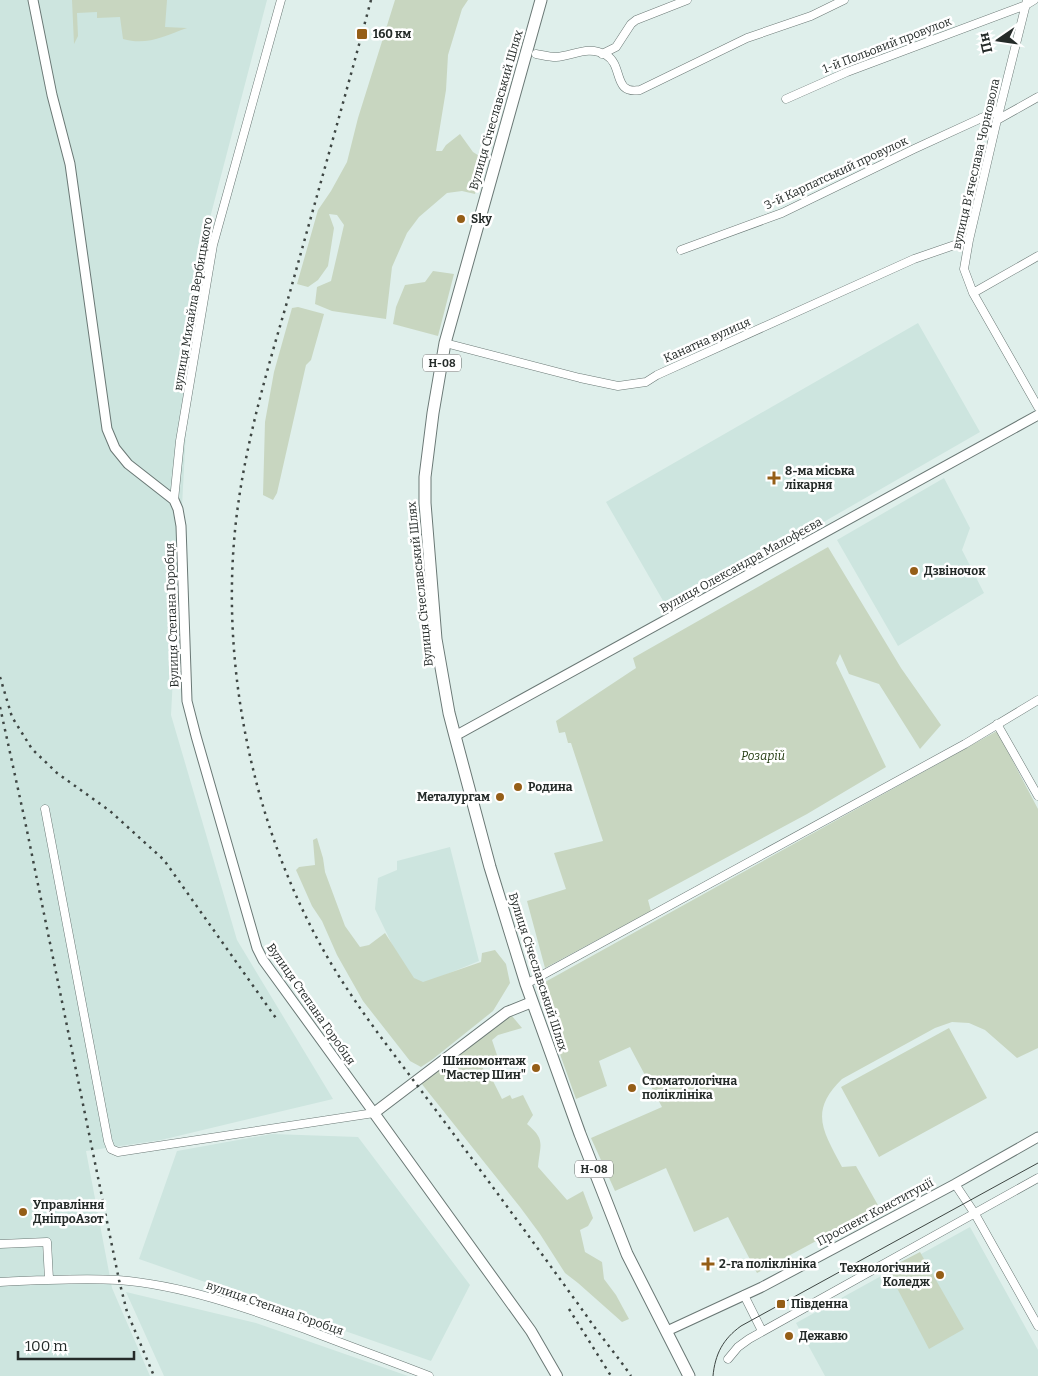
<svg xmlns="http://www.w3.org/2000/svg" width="1038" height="1376" font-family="Bitter,serif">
<rect width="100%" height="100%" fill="#dfefeb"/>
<path fill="#cde5df" d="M0,0H267L194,279L171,715L237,940L333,1099L161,1140L86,1151L112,1288L150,1376H0Z
M918,323L980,432L669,611L606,502Z
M944,478L970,528L962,550L984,593L898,646L837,540Z
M450,847L479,961L413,988L375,909L378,878L397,870V861Z
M272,1134L358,1137L470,1285L431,1361L139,1259L177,1151Z
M970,1227L1038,1350V1376H825L796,1323Z
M126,1292L256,1323L408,1376H164Z"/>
<path fill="#c8d6c0" d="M72,0H167L165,27L187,28C164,36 147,46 123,39L120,17L97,18V12L77,13L78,36L74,44Z
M395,0H468L462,9L448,55L446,90L436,151H442L446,145L460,134L473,152L484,159L475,194L462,191L447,193L419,217L407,233L392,267L386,319L332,311L315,304L317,287L331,281L344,225L337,215L329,214L334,228L328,266L318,280L308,287L297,284L318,210L331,191L347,162L358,118Z
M433,271L454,274L438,336L393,324L396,307L405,285L425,282Z
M298,307L324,314L311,360L306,365L277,493L273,500L263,495L265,422L274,372L292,308Z
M828,547L901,668L941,725L920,749L879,684L849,674L840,654L836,663L886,767L807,814L648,900L651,911L545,968L527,901L566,889L554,853L603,841L571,743H568L565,732L559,733L556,721L636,668L633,658Z
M997,731L1038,809V1048L1017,1058L985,1030L969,1023L952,1022L935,1028L842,1079C808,1112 824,1132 842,1167L856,1166L879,1207L757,1273L728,1217L694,1232L666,1168L615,1191L591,1138L662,1107L630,1047L599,1061L607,1086L576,1099L536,987Z
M317,838L323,858L325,872L345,926L360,947L369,945L385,933L414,978L423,982L481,962L482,953L495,950L506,964L510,983L493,1011L433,1059L421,1067L410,1061L363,1001L337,955L322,921L312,906L296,870L299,867L315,865L313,840Z
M512,1016L522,1028L498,1035L492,1040L499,1061L478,1063L491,1077L502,1099L510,1095L512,1099L523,1095L533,1115L527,1124C546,1140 540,1144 538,1167L567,1200L583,1191L593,1218L588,1226L580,1230L585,1252L602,1262L604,1279L616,1295L629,1319L622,1322L578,1283L565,1273L540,1234L520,1207L421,1083L505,1017Z
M949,1028L987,1098L879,1157L841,1087Z
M920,1252L964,1329L929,1349L887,1269Z"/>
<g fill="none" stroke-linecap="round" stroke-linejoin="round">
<defs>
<path id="minor" d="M1027,0L997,120L969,240L964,269L973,293L1038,407
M536,54C542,55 549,57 556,57C573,56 588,45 606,55C624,65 612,95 640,90L747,38L811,16L844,0
M602,54L616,47L631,24L636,20L687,0
M786,99L847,72L1026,5L1034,0
M981,118L993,135
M997,120L1038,97
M681,250L782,213L914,149L999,110
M973,293L1038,256
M445,343L580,378L618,386L646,382L657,375L914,259L969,240
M174,500L180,441L213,245L281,0
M997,724L1038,796
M45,809L108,1141L111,1149L118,1152L374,1113
M526,984L965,744L1038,700
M955,1184L975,1214L1038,1326
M0,1244L47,1242L49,1279
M0,1282C39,1280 79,1278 118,1280C182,1285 244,1307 305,1329C346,1345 388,1360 429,1376
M744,1295L762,1331
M728,1359L738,1347L749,1339L1038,1178"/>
<path id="tertiary" d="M33,0L52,95L70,164L107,429L115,448L128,464L174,500L178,509L181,526L187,701L196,736L257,948L263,960L374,1113
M455,736L1038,415
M667,1331L762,1287L955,1184L1038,1137"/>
<path id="secondary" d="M532,1002L507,1012L374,1113L531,1331L557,1376"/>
<path id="primary" d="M541,0L445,343L433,413L425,477V503L436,639L449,713L455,736L490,867L526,984L580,1134L627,1254L689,1376"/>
</defs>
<use href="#minor" stroke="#6a7875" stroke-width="9"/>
<use href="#tertiary" stroke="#6a7875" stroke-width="11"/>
<use href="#secondary" stroke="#6a7875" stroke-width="12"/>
<use href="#primary" stroke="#6a7875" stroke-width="13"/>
<use href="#minor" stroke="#fff" stroke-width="8"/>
<use href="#tertiary" stroke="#fff" stroke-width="9"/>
<use href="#secondary" stroke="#fff" stroke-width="10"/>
<use href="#primary" stroke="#fff" stroke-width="11"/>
<path stroke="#3e4643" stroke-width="1" d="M713,1376C715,1354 723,1339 741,1326L1038,1163"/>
<path stroke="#3e4643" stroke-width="2.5" stroke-dasharray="2.5 5" stroke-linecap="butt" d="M371,0C345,98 317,195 290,292C268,367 245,443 236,521C219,670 255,836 332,965C361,1013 396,1057 429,1101C482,1172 534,1243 586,1315C600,1336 617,1355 631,1376
M0,677L12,717L32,749L57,773L110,811L164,860L278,1021
M0,707L25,821L119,1280L127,1312L154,1376
M569,1309L611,1376"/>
</g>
<g fill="#955e17" stroke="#fff" stroke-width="2">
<rect x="356" y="28" width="12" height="12" rx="2.5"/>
<circle cx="461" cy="219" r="5"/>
<path d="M771.5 470.5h5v5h5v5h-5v5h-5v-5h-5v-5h5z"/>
<circle cx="914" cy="571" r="5"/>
<circle cx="518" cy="787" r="5"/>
<circle cx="500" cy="797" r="5"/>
<circle cx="536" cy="1068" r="5"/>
<circle cx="632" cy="1088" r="5"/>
<circle cx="23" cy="1212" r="5"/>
<path d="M705.5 1256.5h5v5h5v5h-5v5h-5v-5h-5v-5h5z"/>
<circle cx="940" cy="1275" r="5"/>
<rect x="776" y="1299" width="10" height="10" rx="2.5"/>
<circle cx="789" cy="1336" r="5"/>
</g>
<g text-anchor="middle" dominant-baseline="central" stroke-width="5" stroke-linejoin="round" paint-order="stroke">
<g fill="#fff" stroke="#666b69" stroke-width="1">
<rect x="423" y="354.5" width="38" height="17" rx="4"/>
<rect x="575" y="1160.5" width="38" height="17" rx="4"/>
</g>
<g font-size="11" font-weight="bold" fill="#252b29">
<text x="442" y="363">Н-08</text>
<text x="594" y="1169">Н-08</text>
</g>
<g font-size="12" font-weight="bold" fill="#252b29" stroke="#fff" text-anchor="start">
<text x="373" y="34">160 км</text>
<text x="471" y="219">Sky</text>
<text x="785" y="471">8-ма міська<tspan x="785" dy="14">лікарня</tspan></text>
<text x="924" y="571">Дзвіночок</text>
<text x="528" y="787">Родина</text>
<text x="490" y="797" text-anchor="end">Металургам</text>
<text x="526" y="1061" text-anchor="end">Шиномонтаж<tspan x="526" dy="14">"Мастер Шин"</tspan></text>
<text x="642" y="1081">Стоматологічна<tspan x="642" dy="14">поліклініка</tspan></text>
<text x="33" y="1205">Управління<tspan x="33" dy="14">ДніпроАзот</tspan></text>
<text x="719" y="1264">2-га поліклініка</text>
<text x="930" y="1268" text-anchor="end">Технологічний<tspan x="930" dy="14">Коледж</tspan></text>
<text x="791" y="1304">Південна</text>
<text x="799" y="1336">Дежавю</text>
</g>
<g font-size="12" fill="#252b29" stroke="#fff">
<text transform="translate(887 45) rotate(-21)">1-й Польовий провулок</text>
<text transform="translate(496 110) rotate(-74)">Вулиця Січеславський Шлях</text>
<text transform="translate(976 164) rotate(-77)">вулиця Вʼячеслава Чорновола</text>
<text transform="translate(836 173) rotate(-25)">3-й Карпатський провулок</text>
<text transform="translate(193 304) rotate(-80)">вулиця Михайла Вербицького</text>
<text transform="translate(707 340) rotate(-24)">Канатна вулиця</text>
<text transform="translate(741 565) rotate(-29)">Вулиця Олександра Малофєєва</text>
<text transform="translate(420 584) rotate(-96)">Вулиця Січеславський Шлях</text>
<text transform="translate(172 615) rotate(-92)">Вулиця Степана Горобця</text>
<text transform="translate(538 972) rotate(72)">Вулиця Січеславський Шлях</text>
<text transform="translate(311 1004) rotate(55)">Вулиця Степана Горобця</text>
<text transform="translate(875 1212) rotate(-28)">Проспект Конституції</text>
<text transform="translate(275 1308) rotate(19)">вулиця Степана Горобця</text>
</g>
<g font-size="12" font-style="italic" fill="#1c350a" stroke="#fff">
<text x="763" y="756">Розарій</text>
</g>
</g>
<g transform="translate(998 40) rotate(257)" stroke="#ffffff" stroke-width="4" paint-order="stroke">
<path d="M0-4L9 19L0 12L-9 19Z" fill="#252b29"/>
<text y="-8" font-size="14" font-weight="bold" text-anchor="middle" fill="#252b29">Пн</text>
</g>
<path d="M18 1351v8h116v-8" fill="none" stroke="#252b29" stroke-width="2.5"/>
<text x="25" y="1351" font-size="15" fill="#252b29" stroke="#ffffff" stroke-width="4" paint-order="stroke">100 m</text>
</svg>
